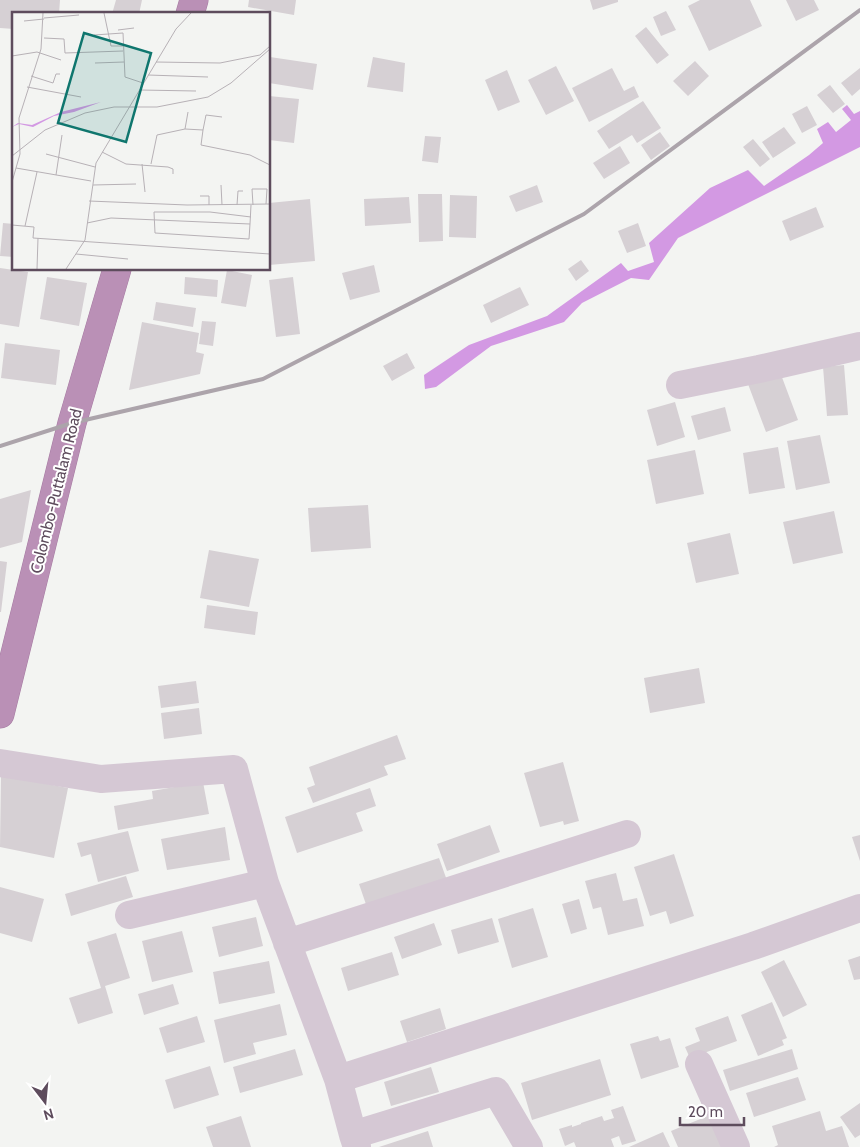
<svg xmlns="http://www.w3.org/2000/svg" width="860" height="1147" font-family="Cabin,sans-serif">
<rect width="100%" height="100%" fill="#f3f4f2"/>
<path fill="#d399e3" d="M847,105L854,114L860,111V147L678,238L649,280L631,278L582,303L564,322L491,346L436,387L425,389L424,375L469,345L547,316L621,263L628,271L654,262L649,243L710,188L748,170L764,186L809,155L823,143L817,129L828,122L836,132L851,120L842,109Z"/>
<path fill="#d6d0d4" d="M0,0H60L59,14H14V29L0,28Z
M116,0H142L139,14H112Z
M249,0H296L294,15L248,7Z
M590,0H618V2L593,10Z
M700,0H750L762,26L709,51L688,6Z
M786,0H814L819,10L796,21Z
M666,11L676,30L661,36L653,17Z
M646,27L669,55L657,64L635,36Z
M270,57L317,64L313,90L269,83V66Z
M373,57L405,63L403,92L367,87Z
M695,61L709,76L688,96L673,81Z
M556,66L574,101L546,115L528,80Z
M612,68L624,91L634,86L639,97L589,122L572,88Z
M860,68V89L852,96L841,83Z
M507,70L520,102L498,111L485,80Z
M830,85L845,104L833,113L817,95Z
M269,96L299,99L294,143L269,140Z
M643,101L661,128L637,143L632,135L609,149L597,131Z
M807,106L817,125L802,133L792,114Z
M784,127L796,143L773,158L762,142Z
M660,132L670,146L651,160L641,145Z
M425,136L441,137L438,163L422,161Z
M753,139L770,159L760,167L743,147Z
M620,146L630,163L604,179L593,163Z
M537,185L543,202L516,212L509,196Z
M418,194H442L443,241L419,242Z
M450,195L477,196L476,238L449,237Z
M409,197L411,223L365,226L364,199Z
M310,199L315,261L269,265V203Z
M816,207L824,227L790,241L782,221Z
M3,223L14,224V257L0,256Z
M638,223L646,246L627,253L618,231Z
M581,260L589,271L576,281L568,269Z
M374,265L380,292L350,300L342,273Z
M0,268L28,272L19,327L0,324Z
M227,270L252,275L246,307L221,303Z
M47,277L87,283L79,326L40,319Z
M185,277L218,280L217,297L184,294Z
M293,277L300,334L276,337L269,280Z
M520,287L529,305L491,323L483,305Z
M156,302L196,308L193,327L153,320Z
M202,321L216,322L213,346L199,344Z
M142,322L199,333L196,352L204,354L200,374L129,390Z
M5,343L60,350L56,385L1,378Z
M407,353L415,368L392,381L383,366Z
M844,365L848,415L827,416L823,367Z
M780,372L798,420L766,432L748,384Z
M675,402L685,437L657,446L647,410Z
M725,407L731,431L698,440L691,416Z
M820,435L830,483L796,490L787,441Z
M778,447L785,488L749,494L743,453Z
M695,450L704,494L656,504L647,460Z
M31,490L22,542L0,548V499Z
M368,505L371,548L311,552L308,508Z
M834,511L843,553L793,564L783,522Z
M730,533L739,574L696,583L687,543Z
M209,550L259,559L249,607L200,598Z
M0,561L7,562L1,612H0Z
M207,605L258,612L255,635L204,628Z
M699,668L705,703L650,713L644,678Z
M196,681L199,703L161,708L158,686Z
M199,708L202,734L164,739L161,713Z
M397,735L406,759L384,766L388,775L313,803L307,788L315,785L309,767Z
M563,762L579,821L564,825L563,821L540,827L524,773Z
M1,775L68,788L54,858L0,847Z
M203,782L209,814L118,830L114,806L153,799L152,791Z
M370,788L376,806L356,813L363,831L297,853L285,817Z
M490,825L500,852L447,871L437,844Z
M225,827L230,860L167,870L161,839Z
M128,831L139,871L98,882L91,854L81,857L77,843Z
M860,835V861L852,837Z
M674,854L694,916L670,924L666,911L650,916L634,867Z
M439,858L450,889L370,916L359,884Z
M616,873L623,901L637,898L644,926L608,935L601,907L593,909L585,881Z
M126,876L133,897L71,916L65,894Z
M0,887L44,899L32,942L0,933Z
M579,899L587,929L571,934L562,904Z
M533,908L548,957L512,968L498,919Z
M256,917L263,946L219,957L212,927Z
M492,918L499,942L458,954L451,930Z
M434,923L442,945L402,959L394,937Z
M182,931L193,972L152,982L142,941Z
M116,933L130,978L105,986L113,1013L78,1024L69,998L101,988L87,942Z
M392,952L399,975L348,991L341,968Z
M860,956V979L854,980L848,960Z
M784,960L807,1005L783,1017L761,972Z
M269,961L275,993L219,1004L213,972Z
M173,984L179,1004L144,1015L138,994Z
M772,1002L787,1038L782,1040L784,1045L758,1056L741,1015Z
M280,1004L287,1035L253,1043L256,1054L224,1063L214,1020Z
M440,1008L446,1029L407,1042L400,1021Z
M197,1016L205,1042L167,1053L159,1028Z
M728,1016L737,1041L704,1053V1051L689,1056L685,1047L700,1041L695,1028Z
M658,1036L660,1041L670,1038L679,1067L641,1079L630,1044Z
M295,1049L303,1075L240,1093L233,1067Z
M792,1049L798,1069L730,1091L723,1070Z
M600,1059L611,1095L532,1120L521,1083Z
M210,1066L219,1095L174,1109L165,1080Z
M431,1067L439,1092L391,1106L384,1082Z
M798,1077L806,1100L754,1117L746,1093Z
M860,1103V1135L855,1138L840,1117Z
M623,1106L636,1141L622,1145L619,1136L611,1139L614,1147H576L574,1142L565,1146L559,1129L572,1125V1127L581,1124V1123L602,1116L604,1121L614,1118L611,1110Z
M820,1111L826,1131L842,1126L849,1147H774L778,1145L772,1126Z
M715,1113L726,1147H678L671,1131Z
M241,1116L251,1147H213L206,1127Z
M428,1131L433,1147H379Z
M663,1132L670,1147H629Z"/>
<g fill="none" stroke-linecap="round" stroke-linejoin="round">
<defs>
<path id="highway" d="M190,14L194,0
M0,714L72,423L117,269"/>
</defs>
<use href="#highway" stroke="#a67ba2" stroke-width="29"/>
<path stroke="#d5c8d4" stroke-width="28" d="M680,385L759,369L860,346
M0,763L101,779L234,769L265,883L338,1079L353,1135L357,1147
M129,915L265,883
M287,943L627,834
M699,1064L736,1147
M338,1079L753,946L860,908
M353,1135L496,1091L529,1147"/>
<use href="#highway" stroke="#ba90b6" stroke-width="28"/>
<path stroke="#aca4ab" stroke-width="4" d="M0,446L72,423L263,379L584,214L860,10"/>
</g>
<g text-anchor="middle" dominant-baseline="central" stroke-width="4" stroke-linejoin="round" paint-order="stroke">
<g font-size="16" fill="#5e4c5d" stroke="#fff">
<text transform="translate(56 491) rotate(-76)">Colombo-Puttalam Road</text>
</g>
</g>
<g transform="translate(12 12)">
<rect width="258" height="258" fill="#f3f4f2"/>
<path d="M89,90L62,100L42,104L21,115L7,112L0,115L6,111L20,113L49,100Z" fill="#d399e3"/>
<path fill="none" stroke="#b7b1b6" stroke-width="1" d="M92,1L99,34H112M32,6L67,3M12,9L32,7M106,18L122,16M82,23L111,21L113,65L131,71M32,26L52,27L53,41L111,39M0,44L25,40L49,48M144,50L208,51L248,43L258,34M83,51L112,50M136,63L196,65M19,64L41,71L44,62H48M15,75L69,85M128,78L184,79M173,117L176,100M191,118L194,103L210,105M90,140L114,152L156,155L161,157V162M34,142L83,155M0,144L33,118L73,101L102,95H145L196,85L219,71L258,37M130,152L133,180M139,152L145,123L173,117L191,118L189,133L238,143L258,153M4,156L79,169M44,163L50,123M0,170L8,142L7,106L29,37L31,1M81,173L124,172M209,173L210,193M188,184H197V193M77,189L175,193L258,192M225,193L226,179H231M241,193L240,177H255L254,192M75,211L99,206L238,212L239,193M238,212L237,227L143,221L142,200H198L239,205M0,213L22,215L21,226L258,242M13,214L25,160M64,242L116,247M25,257L26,226M54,257L73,228L84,151L164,17L179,1"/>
<path fill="#0f766e" fill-opacity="0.15" stroke="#0f766e" stroke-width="2.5" d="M72,21L139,41L114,130L46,111Z"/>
<rect width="258" height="258" fill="none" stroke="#5e4c5d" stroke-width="2.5"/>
</g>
<g transform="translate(45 1102) rotate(164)" stroke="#ffffff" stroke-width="4" paint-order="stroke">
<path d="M0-4L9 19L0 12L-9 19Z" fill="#5e4c5d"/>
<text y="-8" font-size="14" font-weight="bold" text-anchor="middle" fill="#5e4c5d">N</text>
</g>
<path d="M680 1117v8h64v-8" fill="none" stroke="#5e4c5d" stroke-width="2.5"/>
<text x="688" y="1117" font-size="15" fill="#5e4c5d" stroke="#ffffff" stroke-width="4" paint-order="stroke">20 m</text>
</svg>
